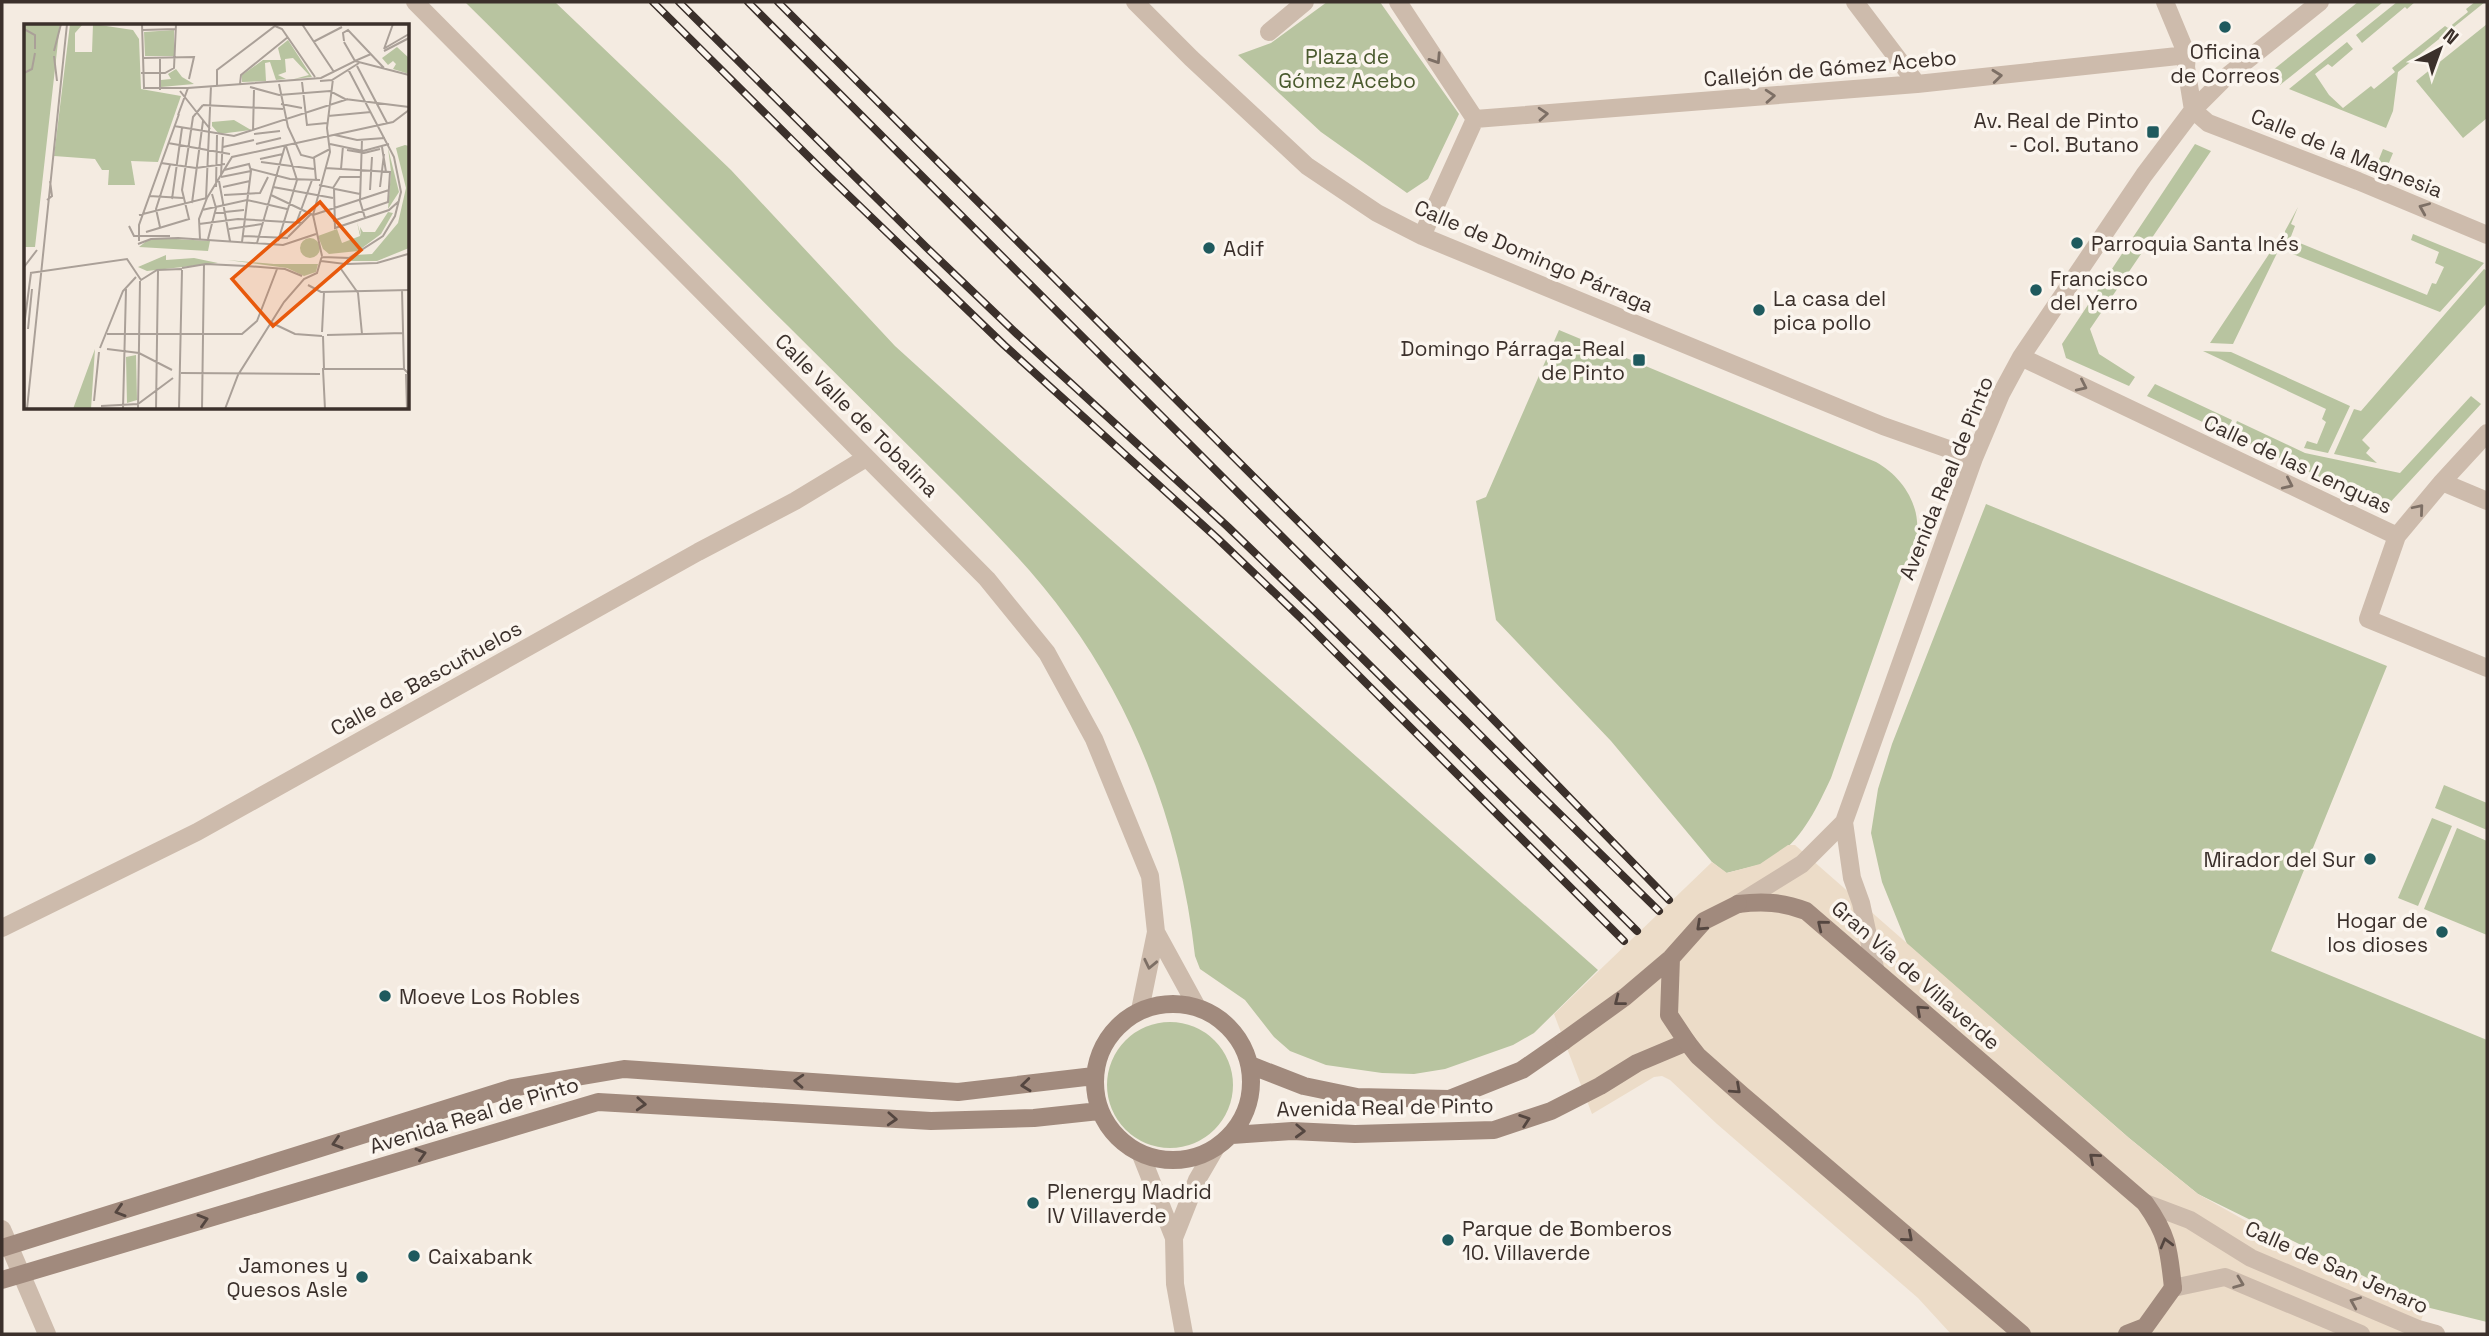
<svg xmlns="http://www.w3.org/2000/svg" width="2489" height="1336" font-family="'Space Grotesk',sans-serif">
<rect width="100%" height="100%" fill="#f4ebe1"/>
<path fill="#b8c4a0" d="M465,2H555L731,170L895,346L1023,462L1598,970L1534,1033L1513,1045L1445,1069L1414,1074L1382,1073L1326,1065L1290,1051L1274,1037L1245,1000L1200,969L1195,956C1182,837 1139,716 1068,619C1036,574 997,535 958,495C901,438 844,382 787,325C679,218 573,109 465,2Z
M1327,2H1380L1459,114L1428,179L1407,193L1321,132L1238,55L1271,43Z
M2358,2L2382,3L2280,85L2263,78Z
M2397,2H2415L2407,9L2405,7L2362,43L2356,35Z
M2475,2H2485L2398,72L2393,111L2386,128L2289,89L2347,42L2353,49L2332,67L2328,64L2315,74L2329,95L2343,108L2371,86L2374,89L2395,72L2392,68L2445,26L2448,28L2468,12L2466,9Z
M2487,24V118L2463,138L2416,81Z
M2195,144L2211,151L2090,329L2099,354L2135,377L2129,386L2066,358L2062,344Z
M2383,149L2393,153L2388,165L2417,177L2414,185L2375,169Z
M2298,207L2291,224L2295,226L2290,239L2427,295L2432,283L2436,284L2444,267L2435,263L2439,252L2411,240L2413,234L2484,263L2440,312L2285,251V231Z
M2277,242L2278,251L2233,344L2210,343Z
M2484,269L2487,271V303L2362,440L2370,448L2366,453L2377,463L2334,454L2354,409L2361,411Z
M1559,330L1876,462C1901,476 1920,503 1917,533L1831,778C1815,812 1797,851 1759,865C1748,868 1737,870 1726,873L1712,862L1611,741L1496,620L1476,501L1486,497Z
M2203,351L2231,352L2350,406L2328,453L2304,448L2307,441L2317,444L2326,422L2322,419L2326,409Z
M2155,384L2232,420L2226,433L2147,396Z
M2471,396L2481,404L2385,508L2231,435L2237,421L2305,453L2400,473Z
M1986,504L2387,666L2271,951L2487,1040V1322L2426,1307L2198,1194L2129,1138L1907,944L1882,882L1871,833L1878,789L1892,744Z
M2444,785L2487,803V830L2435,808Z
M2432,818L2452,826L2418,906L2398,898Z
M2457,828L2487,841V935L2424,909Z
M1107 1085a63 63 0 1 1 126 0a63 63 0 1 1-126 0Z"/>
<path fill="#ecdcc8" d="M1788,845H1795L2129,1138L2198,1194L2280,1240L2426,1307L2416,1334H1951L1918,1298L1717,1124L1670,1080L1662,1076L1654,1077L1592,1114L1554,1014L1712,862L1727,873L1760,864Z"/>
<g fill="none" stroke-linecap="round" stroke-linejoin="round">
<path stroke="#cdbbac" stroke-width="18" d="M415,2L987,579L1047,653L1094,739L1150,876L1156,932
M1135,2L1191,58L1307,166L1377,213L1422,236L1883,426L1974,458
M1398,2L1475,119
M1855,2L1917,84
M2165,2L2187,55L2186,67L2193,110
M1269,32L1305,2
M2193,110L2208,123L2358,181L2487,235
M1475,119L1917,84L2187,55
M1422,236L1475,119
M2021,357L2397,536
M2487,433L2442,482L2397,536L2368,619L2487,668
M2442,482L2487,501
M1844,822L1852,878L1861,903L1875,968
M1738,904L1802,864L1844,822L1974,458L2001,394L2021,357L2144,175L2193,110L2226,77L2320,2
M2,928L197,832L698,552L795,501L866,458
M1140,1010L1156,932L1197,1007
M1141,1155L1174,1238L1175,1284L1184,1334
M2,1229L47,1334
M1174,1238L1197,1180L1215,1149"/>
<path stroke="#cdbbac" stroke-width="18" d="M2145,1203L2190,1220L2251,1258L2418,1329L2436,1334
M2173,1288L2225,1277L2361,1334"/>
<path stroke="#a18a7d" stroke-width="18" d="M1738,904C1763,901 1782,902 1806,911L2145,1203C2168,1235 2169,1250 2173,1288
M1095 1082a78 78 0 1 1 156 0a78 78 0 1 1-156 0Z
M1250,1065L1304,1086L1357,1097L1449,1099L1522,1070L1564,1041
M1232,1135L1292,1131L1355,1134L1494,1130L1551,1111L1600,1086L1637,1063L1687,1042L1698,1056L1742,1095L2022,1334
M2,1248L512,1088L624,1069L958,1092L1094,1076
M2,1280L598,1102L931,1121L1034,1118L1099,1111"/>
<defs>
<path id="rail" d="M653,2L819,167L1004,345L1217,538L1304,621L1624,941
M679,2L926,247L1017,334L1228,527L1316,612L1637,931
M748,2L1525,780L1659,911
M778,2L1388,611L1669,900"/>
</defs>
<use href="#rail" stroke="#3b302b" stroke-width="8"/>
<use href="#rail" stroke="#fbf5ee" stroke-width="5" stroke-dasharray="16" stroke-linecap="butt"/>
<path stroke="#a18a7d" stroke-width="18" d="M1671,958L1669,1015L1687,1042
M1564,1041L1625,997L1671,958L1704,921L1738,904
M2127,1334L2145,1327L2173,1288"/>
</g>
<defs><path id="oneway-chevron" d="M-2-3.5L2.5 0L-2 3.5" fill="none" stroke-width="1.6" stroke-linecap="round" stroke-linejoin="round" transform="scale(1.75)"/></defs>
<g stroke="#7d6f65">
<use href="#oneway-chevron" transform="translate(1436 59) rotate(57)"/>
<use href="#oneway-chevron" transform="translate(1997 76) rotate(-6)"/>
<use href="#oneway-chevron" transform="translate(1770 96) rotate(-4)"/>
<use href="#oneway-chevron" transform="translate(1543 114) rotate(-4)"/>
<use href="#oneway-chevron" transform="translate(2424 208) rotate(-157)"/>
<use href="#oneway-chevron" transform="translate(2082 386) rotate(25)"/>
<use href="#oneway-chevron" transform="translate(2288 484) rotate(25)"/>
<use href="#oneway-chevron" transform="translate(2419 509) rotate(-50)"/>
<use href="#oneway-chevron" transform="translate(1150 964) rotate(102)"/>
<use href="#oneway-chevron" transform="translate(2239 1283) rotate(21)"/>
<use href="#oneway-chevron" transform="translate(2355 1302) rotate(-157)"/>
</g>
<g stroke="#544640">
<use href="#oneway-chevron" transform="translate(1822 925) rotate(-141)"/>
<use href="#oneway-chevron" transform="translate(1701 926) rotate(137)"/>
<use href="#oneway-chevron" transform="translate(1619 1001) rotate(142)"/>
<use href="#oneway-chevron" transform="translate(1921 1010) rotate(-138)"/>
<use href="#oneway-chevron" transform="translate(799 1081) rotate(-176)"/>
<use href="#oneway-chevron" transform="translate(1026 1085) rotate(174)"/>
<use href="#oneway-chevron" transform="translate(1736 1089) rotate(42)"/>
<use href="#oneway-chevron" transform="translate(641 1104) rotate(3)"/>
<use href="#oneway-chevron" transform="translate(892 1119) rotate(3)"/>
<use href="#oneway-chevron" transform="translate(1525 1120) rotate(-19)"/>
<use href="#oneway-chevron" transform="translate(1300 1131) rotate(2)"/>
<use href="#oneway-chevron" transform="translate(337 1143) rotate(163)"/>
<use href="#oneway-chevron" transform="translate(421 1154) rotate(-17)"/>
<use href="#oneway-chevron" transform="translate(2094 1158) rotate(-139)"/>
<use href="#oneway-chevron" transform="translate(120 1211) rotate(163)"/>
<use href="#oneway-chevron" transform="translate(203 1220) rotate(-17)"/>
<use href="#oneway-chevron" transform="translate(1908 1237) rotate(41)"/>
<use href="#oneway-chevron" transform="translate(2166 1243) rotate(-105)"/>
</g>
<g fill="#1f5a5e" stroke="#fbf5ee" stroke-width="2.5">
<circle cx="2225" cy="27" r="7"/>
<rect x="2146" y="125" width="14" height="14" rx="3.5"/>
<circle cx="2077" cy="243" r="7"/>
<circle cx="1209" cy="248" r="7"/>
<circle cx="2036" cy="290" r="7"/>
<circle cx="1759" cy="310" r="7"/>
<rect x="1632" y="353" width="14" height="14" rx="3.5"/>
<circle cx="2370" cy="859" r="7"/>
<circle cx="2442" cy="932" r="7"/>
<circle cx="385" cy="996" r="7"/>
<circle cx="1033" cy="1203" r="7"/>
<circle cx="1448" cy="1240" r="7"/>
<circle cx="414" cy="1256" r="7"/>
<circle cx="362" cy="1277" r="7"/>
</g>
<g text-anchor="middle" dominant-baseline="central" stroke-width="7" stroke-linejoin="round" paint-order="stroke">
<g font-size="21" fill="#3b302b" stroke="#fbf5ee" text-anchor="start">
<text x="2225" y="51" text-anchor="middle">Oficina<tspan x="2225" dy="24">de Correos</tspan></text>
<text x="2139" y="120" text-anchor="end">Av. Real de Pinto<tspan x="2139" dy="24">- Col. Butano</tspan></text>
<text x="2091" y="243">Parroquia Santa Inés</text>
<text x="1223" y="248">Adif</text>
<text x="2050" y="278">Francisco<tspan x="2050" dy="24">del Yerro</tspan></text>
<text x="1773" y="298">La casa del<tspan x="1773" dy="24">pica pollo</tspan></text>
<text x="1625" y="348" text-anchor="end">Domingo Párraga-Real<tspan x="1625" dy="24">de Pinto</tspan></text>
<text x="2356" y="859" text-anchor="end">Mirador del Sur</text>
<text x="2428" y="920" text-anchor="end">Hogar de<tspan x="2428" dy="24">los dioses</tspan></text>
<text x="399" y="996">Moeve Los Robles</text>
<text x="1047" y="1191">Plenergy Madrid<tspan x="1047" dy="24">IV Villaverde</tspan></text>
<text x="1462" y="1228">Parque de Bomberos<tspan x="1462" dy="24">10. Villaverde</tspan></text>
<text x="428" y="1256">Caixabank</text>
<text x="348" y="1265" text-anchor="end">Jamones y<tspan x="348" dy="24">Quesos Asle</tspan></text>
</g>
<g font-size="21" fill="#4a5a2e" stroke="#fbf5ee">
<text x="1347" y="56">Plaza de<tspan x="1347" dy="24">Gómez Acebo</tspan></text>
</g>
<g font-size="21" fill="#3b302b" stroke="#fbf5ee">
<text transform="translate(1830 68) rotate(-5)">Callejón de Gómez Acebo</text>
<text transform="translate(2347 153) rotate(22)">Calle de la Magnesia</text>
<text transform="translate(1534 256) rotate(23)">Calle de Domingo Párraga</text>
<text transform="translate(857 415) rotate(45)">Calle Valle de Tobalina</text>
<text transform="translate(2298 464) rotate(25)">Calle de las Lenguas</text>
<text transform="translate(1946 478) rotate(-68)">Avenida Real de Pinto</text>
<text transform="translate(426 678) rotate(-29)">Calle de Bascuñuelos</text>
<text transform="translate(1916 975) rotate(41)">Gran Vía de Villaverde</text>
<text transform="translate(1385 1107) rotate(-1)">Avenida Real de Pinto</text>
<text transform="translate(474 1115) rotate(-17)">Avenida Real de Pinto</text>
<text transform="translate(2337 1267) rotate(24)">Calle de San Jenaro</text>
</g>
</g>
<g transform="translate(24 24)">
<rect width="385" height="385" fill="#f4ebe1"/>
<path d="M0,0H36L11,223H0ZM46,0H59L51,9V28H68L69,0L109,6L115,15L117,65L157,72L134,138L107,137L111,161H84L85,146H78L71,135L30,132ZM150,6V32H121L120,8ZM264,16L288,53L270,55L285,51L269,34L261,35L262,48L254,51L262,55L252,56L246,38L241,39L242,57L218,58V51L239,36H257L254,24ZM373,23L385,34V50L369,45L372,40L369,37L364,41L358,34ZM152,45L158,53L170,60L137,63V56L147,55L144,50ZM210,96L227,106L195,110L188,102V98ZM381,121L385,122V224L353,237H327L331,231L348,230L374,199L382,164L372,124ZM364,124L375,168L364,185L367,148ZM364,188L369,189L357,210L334,227L305,230L299,225L294,212L313,205L318,219L336,212L333,198L337,212L336,203L339,208H351ZM276 224a10 10 0 1 1 20 0a10 10 0 1 1-20 0ZM125,215H152L186,217L184,227L115,223ZM142,231V236L170,234L194,239L123,247L114,243ZM203,236L250,240H294L292,248L280,252L263,244ZM71,325L67,385H49ZM112,331L113,376L103,379L102,333Z" fill="#b8c4a0"/>
<path fill="none" stroke="#aaa098" stroke-width="2" d="M118,0L120,64H164M278,0L310,48M0,5L11,11V25M118,6L152,5M320,17L319,9L324,6L360,44M289,18L318,3M320,18L331,37L347,30M361,24L385,10M360,25L369,0M30,27L37,0M360,27L385,14M30,32L33,57M136,33V66M119,34L170,33L165,55M333,42L363,99M324,45L370,133L377,168L371,192L359,212L325,234M0,49L8,45L11,29M117,49H141L150,44L152,0M296,57L308,56L335,39M278,58L283,101L303,99M216,60L217,51L264,13M255,60L264,103L277,131L289,134L306,125M193,62V46L251,2L258,5L291,53M226,63L255,71L306,67L321,75L385,83M156,67L186,105M257,80L278,84M179,81L259,85M154,91L164,64L297,54L331,37L385,51M304,92L347,88M150,102L210,112L324,75M229,107L230,66M230,110L256,107M311,111L333,116L361,114M338,115L336,177L341,194M144,119L206,130M232,120L257,114M306,120L339,127L365,120M199,123L230,116M358,123L362,148M323,126L340,129L356,125M290,134L292,156M236,135L259,130M237,138L290,145M137,139L172,144L201,140M301,144L366,148L364,178L309,197M227,145L266,155L296,156M317,145L319,122M200,146L225,140L227,147L218,218M197,151L199,113M197,153L227,147M195,157L206,217M295,161L309,164L316,153H337M192,163L193,111M199,163L226,157M249,163L309,174M356,163L360,130M310,164L311,204L365,186L374,178M311,165L336,170M346,166L348,133M200,171L236,169L244,153M247,171L289,191M125,172L159,174M148,175L158,104M182,175L187,62M23,176L28,172L26,157M168,179L179,97M178,186L223,176L263,185M191,189L220,186M115,191L183,174L208,133L369,98L385,86M289,191L365,166M273,197L288,156M175,200L214,195L279,199M105,202L110,212H146M136,203L132,185L146,141M205,205L238,200M122,208L165,195L158,166L169,93L179,81M218,212L264,214M264,213L287,190M176,215L175,195L183,174M184,215L192,184L188,170M115,217V201L155,90M254,217L273,156L262,122M233,219L261,122M114,220L127,215L154,214L259,221L292,210M298,232L289,191L306,128L303,104L309,55M323,240L353,239L384,230M0,243L13,226M158,244L182,240L222,242L261,245L278,252M317,245L334,269L338,310M6,249L103,235L117,256L133,246L158,245M284,261L297,268L385,266M378,266L380,345L385,350M248,299L271,310L298,312M0,302L7,249M4,305L8,265M298,308L300,268M83,310H218L233,297L253,245M303,311L380,309M299,312L300,345M76,324L99,267L112,253M83,325L115,329L148,346M157,349L296,350M382,350L383,385M70,377L75,328M77,382L114,380L149,354M3,385L43,0M99,385L102,265M114,385L116,257M132,385L134,247M155,385L158,246M178,385L180,240M201,385L214,351L260,278L280,255L293,249L297,235L298,233L325,234L321,240L297,237M301,385L299,345H380"/>
<path fill="#e8590c" fill-opacity="0.15" stroke="#e8590c" stroke-width="3.5" d="M296,178L337,226L249,302L208,255Z"/>
<rect width="385" height="385" fill="none" stroke="#3b302b" stroke-width="3.5"/>
</g>
<rect width="2489" height="1336" fill="none" stroke="#3b302b" stroke-width="7"/>
<g transform="translate(2440 49) rotate(41)" stroke="#fbf5ee" stroke-width="5" paint-order="stroke">
<path d="M0-5L12 26L0 18L-12 26Z" fill="#3b302b"/>
<text y="-10" font-size="19" font-weight="bold" text-anchor="middle" fill="#3b302b">N</text>
</g>
</svg>
